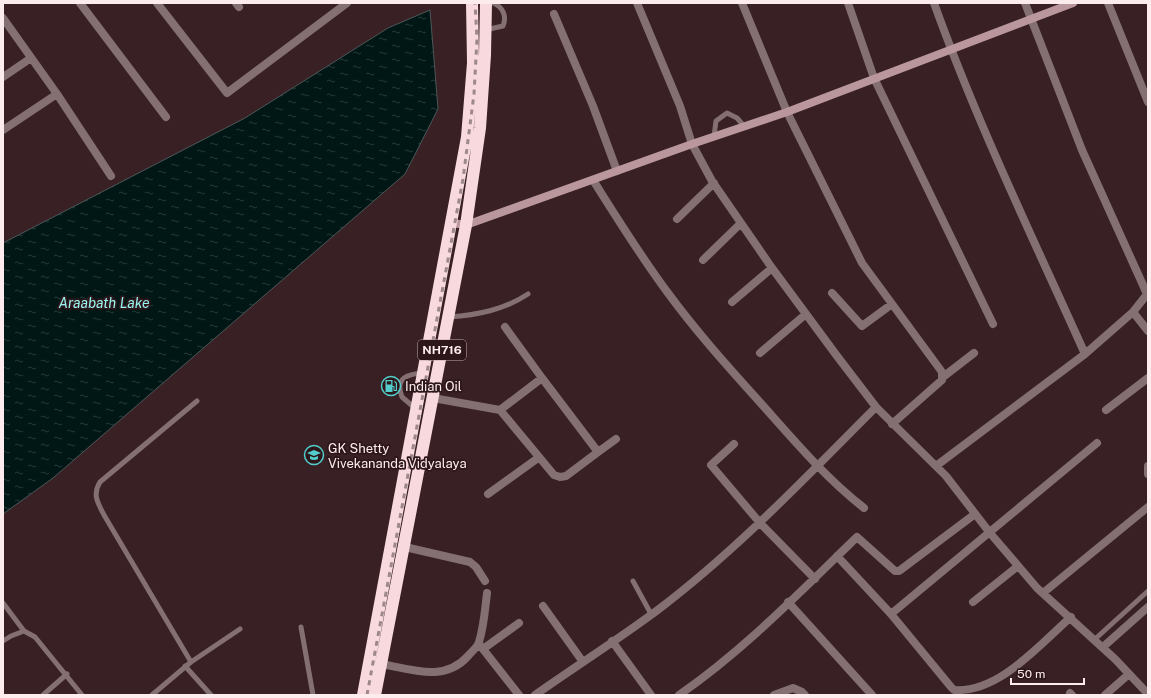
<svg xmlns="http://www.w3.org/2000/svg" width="1151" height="698" font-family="'Public Sans',sans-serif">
<defs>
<pattern id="water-ripples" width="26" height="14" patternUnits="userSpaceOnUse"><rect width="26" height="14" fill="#001716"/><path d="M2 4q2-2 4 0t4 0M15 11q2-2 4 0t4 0" fill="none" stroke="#263938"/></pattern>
</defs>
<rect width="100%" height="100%" fill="#382024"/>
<path fill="url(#water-ripples)" stroke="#4c5757" d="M430,10L438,109L405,174L53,478L3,514V243L245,118L388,28Z"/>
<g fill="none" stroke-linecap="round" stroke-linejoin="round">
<path stroke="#846f72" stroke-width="5" d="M485,30L503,26C507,16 503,7 493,3
M714,136L716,121L727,113L737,118L744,126
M449,317C477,315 504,310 528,294
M416,409L402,397C394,378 408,374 423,373
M633,581L651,614
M3,603L24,631
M301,627L313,695
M1094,640L1148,591
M3,641L11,636L24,631L35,637L82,695
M191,662L104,515C98,503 92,495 100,482L197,401
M185,666L211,695
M43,695L67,674
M152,695L191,662L240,629"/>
<path stroke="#846f72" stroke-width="8" d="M80,3L166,117
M157,3L227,93L347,3
M236,3L239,7
M637,3L680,106L692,144L712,181L772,268L837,356L876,407L946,476L990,533L1037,588L1115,659L1148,694
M742,3L787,112L862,263L942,372V380L892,424
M848,3L874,78L993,324
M934,3C977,123 1033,238 1085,354
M1025,3L1082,150L1147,294
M1108,3L1148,102
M554,14L593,106L617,171
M3,18L57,94L111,176
M3,77L31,58
M3,130L57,94
M593,180C617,218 641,257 668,293C698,334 732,371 766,409C797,444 827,479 864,508
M677,219L714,183
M703,260L741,223
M832,293L862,326L892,304
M732,302L772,268
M1133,312L1148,331
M505,327L542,378
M760,353L806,314
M943,377L974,353
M433,398L500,410L542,378L598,452L566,476L560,477L554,475L500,410
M1106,410L1148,378
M734,444L711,465L760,523L815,579
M598,452L616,439
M936,466L1085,354L1133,312L1148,293
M1148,466V474
M488,494L538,458
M405,547L470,562L476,567L485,581
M837,556L891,614L1097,443
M1043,593L1148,507
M788,602L872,695
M973,602L1018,566
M543,606L583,662
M891,614L951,687L954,690C999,693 1039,645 1071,617
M612,641L651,695
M479,644L519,695
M1103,647L1148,607
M483,649L519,623
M381,664C411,669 444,683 468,656C471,652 478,647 479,642C484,626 485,609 487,593
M1070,693L1072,695
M535,695C576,666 619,639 659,609C738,549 806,477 876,407
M679,695C744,650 800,592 857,537L895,571H899L975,514
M774,695L793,688L802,692L805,695
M1105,695L1129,674"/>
<path stroke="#b9979c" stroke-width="8" d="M452,223L466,225L692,144L787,112L1073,3"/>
<path stroke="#f8d9dd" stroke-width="12" d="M363,695L467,137L473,63L472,3
M375,695L466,225L480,128L485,55L486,3"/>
<path stroke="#9d888b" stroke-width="3" stroke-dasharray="5 5" stroke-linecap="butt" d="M367,695L463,179L474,94L477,39L475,3"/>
</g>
<defs>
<symbol id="fuel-ring" viewBox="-11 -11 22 22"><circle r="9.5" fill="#2e171b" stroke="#53cdcb" stroke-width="1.5"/><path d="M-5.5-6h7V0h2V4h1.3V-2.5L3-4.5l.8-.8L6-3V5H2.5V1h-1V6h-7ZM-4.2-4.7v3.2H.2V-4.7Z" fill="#53cdcb"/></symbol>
<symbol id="school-ring" viewBox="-11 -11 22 22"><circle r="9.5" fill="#2e171b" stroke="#53cdcb" stroke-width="1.5"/><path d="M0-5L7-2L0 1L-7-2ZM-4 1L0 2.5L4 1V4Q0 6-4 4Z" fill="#53cdcb"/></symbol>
</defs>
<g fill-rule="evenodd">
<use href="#fuel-ring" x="380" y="375" width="22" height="22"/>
<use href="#school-ring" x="303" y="444" width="22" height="22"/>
</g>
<g text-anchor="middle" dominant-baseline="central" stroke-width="3.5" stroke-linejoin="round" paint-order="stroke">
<rect fill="#2e171b" stroke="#bfacaf" stroke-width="1" x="418" y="340" width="48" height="20" rx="3"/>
<g font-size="12" font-weight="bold" fill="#fdecee">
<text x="442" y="350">NH716</text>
</g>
<g font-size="13" fill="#fdecee" stroke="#2e171b" text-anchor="start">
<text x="405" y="386">Indian Oil</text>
<text x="328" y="448">GK Shetty<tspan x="328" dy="15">Vivekananda Vidyalaya</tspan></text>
</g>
<g font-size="14" font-style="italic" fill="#97f5f2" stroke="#2e171b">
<text x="104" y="303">Araabath Lake</text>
</g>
</g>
<rect width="1151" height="698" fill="none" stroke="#fdecee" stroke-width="8"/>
<path d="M1011 678v6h73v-6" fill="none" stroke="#fdecee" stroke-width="2"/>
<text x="1017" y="678" font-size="12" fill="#fdecee" stroke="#2e171b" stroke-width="3" paint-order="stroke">50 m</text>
</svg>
